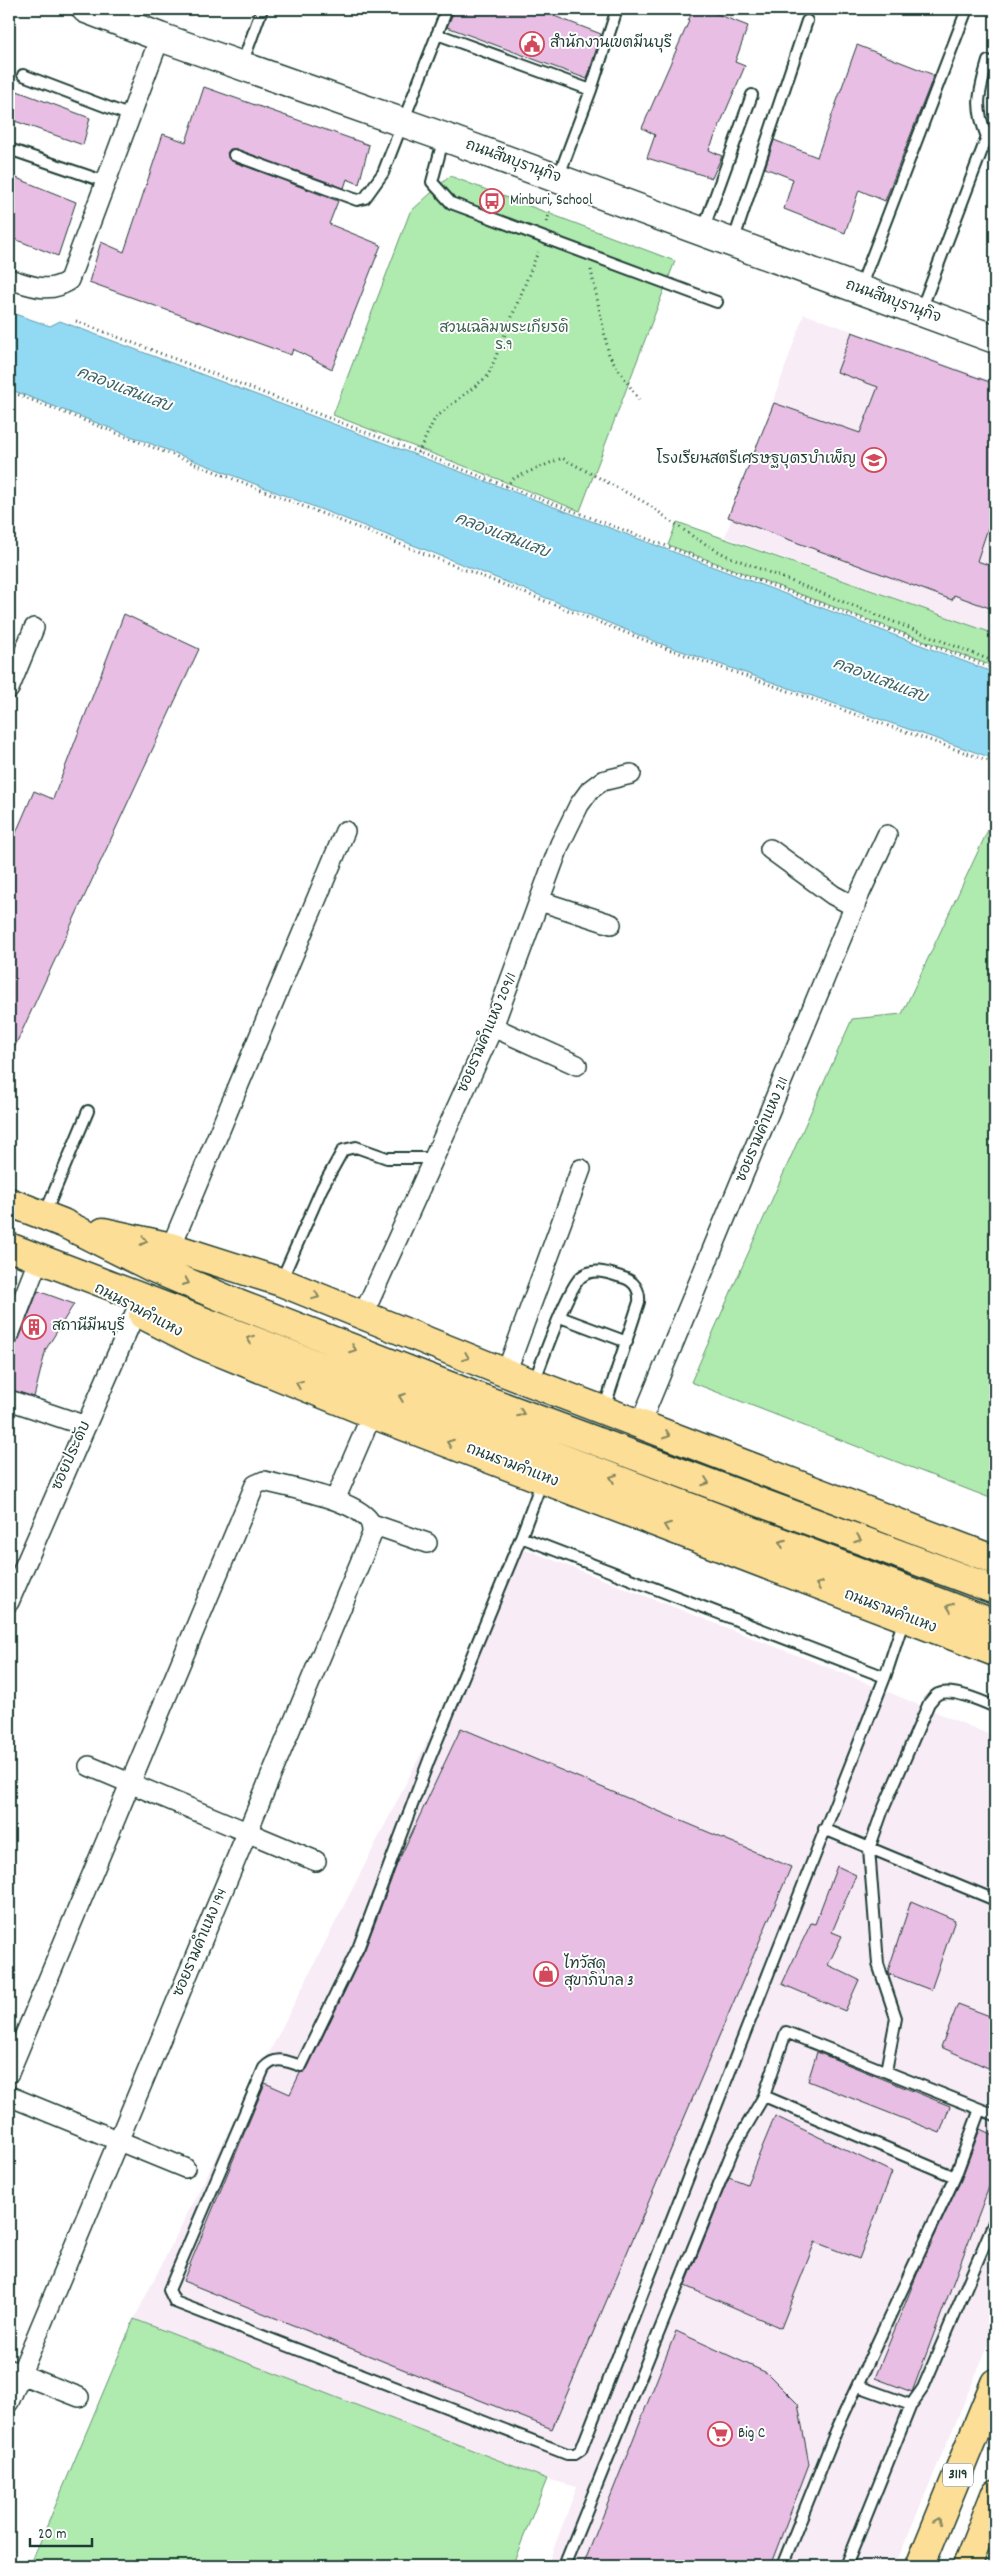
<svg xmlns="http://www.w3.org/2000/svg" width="1004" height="2575" font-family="Dekko,'Playpen Sans Thai',sans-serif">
<rect width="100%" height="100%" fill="#fff"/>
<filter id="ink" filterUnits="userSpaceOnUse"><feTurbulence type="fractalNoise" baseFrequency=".02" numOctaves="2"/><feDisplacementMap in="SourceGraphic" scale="10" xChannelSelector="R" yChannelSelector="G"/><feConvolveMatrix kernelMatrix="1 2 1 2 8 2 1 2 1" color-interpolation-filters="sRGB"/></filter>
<g filter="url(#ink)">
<path fill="#f8ecf7" d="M804,314L995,382V634L725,537Z
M525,1549L850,1676L995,1737V2329L895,2566H547L577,2487L547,2479L134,2319Z"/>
<path fill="#afeaaf" stroke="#679472" d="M450,176L675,261L580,511L333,415L410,212Z
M677,522L995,634V667L668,545Z
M995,815V1500L691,1382L852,1019L902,1014Z
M134,2319L547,2479L512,2566H30Z"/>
<path fill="#92daf4" stroke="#649ba7" d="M9,312L50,326L60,321L995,673V759L664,645L431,552L9,389Z"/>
<path fill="#e8bee4" stroke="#1f3d34" d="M455,9H536L601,34L587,79L447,27Z
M695,9H704L748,26L735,62L745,66L709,150L722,156L712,178L647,158L655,135L642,128L689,21L688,20Z
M857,45L934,75L885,201L859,190L845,233L784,209L793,179L765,168L774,140L817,157Z
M204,87L369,145L359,184L347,179L344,188L236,149H230L227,153L232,161L338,201L329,224L381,245L332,369L293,349L291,355L89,282L101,242L124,252L163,134L186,142Z
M17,91L90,118L83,145L9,119V107Z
M9,175L76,202L58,256L9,237Z
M852,332L995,384V507L977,561L995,567V610L954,595L952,600L728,517L774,403L860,433L878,387L837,372Z
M124,614L199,649L9,1059V849L34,791L53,799Z
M38,1291L74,1304L46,1349L34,1397L9,1389V1346L16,1344L19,1339Z
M461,1728L791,1867L552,2429L183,2281L265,2083L290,2094L300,2073L307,2069L365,1949L397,1864Z
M837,1866L856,1875L832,1932L842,1936L828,1965L859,1980L845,2011L782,1984L811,1923L815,1924Z
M911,1901L955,1920L931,1990L889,1974L888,1971Z
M958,2004L995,2018V2071L941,2047Z
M817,2052L950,2106L940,2133L808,2081Z
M775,2116L892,2172L859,2259L815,2242L781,2328L685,2286L729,2177L747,2184Z
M980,2129L995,2136V2171L912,2392L875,2378L920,2267L961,2180Z
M676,2331L767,2373L798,2404L809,2464L770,2566H583Z"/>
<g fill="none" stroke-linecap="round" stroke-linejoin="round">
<defs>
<path id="service" d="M437,34L591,90
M242,64L262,9
M23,75L131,116
M444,137L432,182L451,203L717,302
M9,149L106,182
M234,155L357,200L365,198L383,173L447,9
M558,178L591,90L617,9
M703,230L752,95
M733,242L807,21
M860,288L967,9
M921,310L987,137C974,105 979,94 988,61
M44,1216L88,1111
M281,1281L322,1188L343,1150L356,1147L387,1158H434
M560,1317L627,1342
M534,1382C542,1362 567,1289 581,1277C593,1267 608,1273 621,1277C634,1280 640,1290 639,1302L604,1409
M542,1481L521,1537L429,1760L359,1946L301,2066C286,2061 276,2055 264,2068L169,2290L175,2302L567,2454H575L581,2450L885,1677L904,1619
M521,1537L885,1677
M824,1829L995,1900
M886,2071L896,2018L878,1964L869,1849L882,1812L929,1703C932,1700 934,1696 938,1694C951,1688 982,1701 995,1707
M955,2177L764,2096L786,2032L995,2115
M858,2386L911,2405
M564,2566L734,2147L764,2096
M782,2566L836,2431L955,2177L980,2109
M846,2566L911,2405L923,2388L995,2220"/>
<path id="minor" d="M9,279C29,285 50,295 69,280L160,37
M9,689L34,628
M770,849L833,895L855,907
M540,901L611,924
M493,1027L577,1065
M171,1247L345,831
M363,1315L493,1027L560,844L579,805L590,790L602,781L631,774
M9,1335L39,1258
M506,1373L581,1169
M9,1400L86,1426
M640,1424L860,893L887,835
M335,1500L372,1414
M372,1524L427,1543
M9,1602L136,1311
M89,1766L316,1861
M9,2073L255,1485L264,1481C291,1488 345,1498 365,1516C371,1521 372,1526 372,1534L9,2402
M9,2096L185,2168
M10,2370L79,2397"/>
<path id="secondary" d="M86,9L160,37L444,137L995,339"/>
<path id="primary" d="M9,1202L63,1223L151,1267L238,1304L475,1396L995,1590
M103,1232L171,1247L281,1282L506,1373L995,1560
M9,1247L995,1624
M143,1315L200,1344L372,1414L995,1652
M920,2566L995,2383
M967,2566L995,2495"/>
</defs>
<use href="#service" stroke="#1f3d34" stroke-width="14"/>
<use href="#minor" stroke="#1f3d34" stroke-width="22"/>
<use href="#secondary" stroke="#1f3d34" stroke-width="31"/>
<use href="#primary" stroke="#1f3d34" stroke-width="31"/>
<path stroke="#1f3d34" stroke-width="3" stroke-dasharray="1 4" stroke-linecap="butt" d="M547,222L552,201
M591,270L609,355L639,400
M76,321L506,486L995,669
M9,391L665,648L995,763
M418,453L435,418L488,376L538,252
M506,486L514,478L562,458L646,503L695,538L725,555L995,662"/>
<use href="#service" stroke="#fff" stroke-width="10"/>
<use href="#minor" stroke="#fff" stroke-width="19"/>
<use href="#secondary" stroke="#fff" stroke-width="28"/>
<use href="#primary" stroke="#fcde96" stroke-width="28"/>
</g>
<defs><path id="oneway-chevron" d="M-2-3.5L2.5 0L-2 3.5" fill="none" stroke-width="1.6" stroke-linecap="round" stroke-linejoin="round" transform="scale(1.25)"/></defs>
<g stroke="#828560">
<use href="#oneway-chevron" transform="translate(144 1241) rotate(12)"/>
<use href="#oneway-chevron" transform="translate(186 1282) rotate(23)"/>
<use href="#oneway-chevron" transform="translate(316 1296) rotate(22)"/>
<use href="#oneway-chevron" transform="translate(250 1339) rotate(-159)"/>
<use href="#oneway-chevron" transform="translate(353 1349) rotate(21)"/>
<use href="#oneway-chevron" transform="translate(466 1357) rotate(22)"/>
<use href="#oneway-chevron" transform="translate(299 1384) rotate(-158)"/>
<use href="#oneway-chevron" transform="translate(402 1397) rotate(-159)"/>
<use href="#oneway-chevron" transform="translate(521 1413) rotate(20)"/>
<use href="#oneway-chevron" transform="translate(667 1435) rotate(21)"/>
<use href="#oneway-chevron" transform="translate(450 1443) rotate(-159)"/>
<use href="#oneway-chevron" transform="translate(613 1478) rotate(-159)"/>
<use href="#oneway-chevron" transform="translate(706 1482) rotate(20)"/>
<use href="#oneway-chevron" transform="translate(667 1526) rotate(-159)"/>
<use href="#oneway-chevron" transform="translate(858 1539) rotate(20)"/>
<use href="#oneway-chevron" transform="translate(782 1543) rotate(-159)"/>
<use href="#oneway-chevron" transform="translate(819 1585) rotate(-159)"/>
<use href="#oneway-chevron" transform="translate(950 1607) rotate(-159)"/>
<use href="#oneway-chevron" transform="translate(938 2521) rotate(-68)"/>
</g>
</g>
<defs>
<symbol id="civic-ring" viewBox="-11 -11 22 22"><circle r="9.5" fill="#fff" stroke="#d1495b" stroke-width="1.5"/><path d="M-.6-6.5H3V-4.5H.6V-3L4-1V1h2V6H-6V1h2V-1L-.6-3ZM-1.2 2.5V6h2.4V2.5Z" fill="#d1495b"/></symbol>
<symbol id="bus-ring" viewBox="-11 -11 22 22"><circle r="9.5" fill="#fff" stroke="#d1495b" stroke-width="1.5"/><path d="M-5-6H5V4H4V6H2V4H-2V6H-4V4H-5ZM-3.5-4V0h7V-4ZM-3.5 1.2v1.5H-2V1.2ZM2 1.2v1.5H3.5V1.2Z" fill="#d1495b"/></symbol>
<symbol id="school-ring" viewBox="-11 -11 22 22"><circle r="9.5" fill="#fff" stroke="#d1495b" stroke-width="1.5"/><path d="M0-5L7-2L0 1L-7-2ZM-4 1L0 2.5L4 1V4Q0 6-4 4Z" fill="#d1495b"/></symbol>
<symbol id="building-ring" viewBox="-11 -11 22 22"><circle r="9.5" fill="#fff" stroke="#d1495b" stroke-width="1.5"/><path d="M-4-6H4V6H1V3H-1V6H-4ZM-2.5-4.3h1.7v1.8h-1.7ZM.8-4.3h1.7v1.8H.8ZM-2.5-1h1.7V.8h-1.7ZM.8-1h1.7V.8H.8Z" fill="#d1495b"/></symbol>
<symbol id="shop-ring" viewBox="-11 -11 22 22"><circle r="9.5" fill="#fff" stroke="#d1495b" stroke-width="1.5"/><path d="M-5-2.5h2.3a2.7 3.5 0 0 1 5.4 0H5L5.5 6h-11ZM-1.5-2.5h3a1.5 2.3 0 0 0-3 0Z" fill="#d1495b"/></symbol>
<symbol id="supermarket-ring" viewBox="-11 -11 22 22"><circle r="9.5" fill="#fff" stroke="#d1495b" stroke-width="1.5"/><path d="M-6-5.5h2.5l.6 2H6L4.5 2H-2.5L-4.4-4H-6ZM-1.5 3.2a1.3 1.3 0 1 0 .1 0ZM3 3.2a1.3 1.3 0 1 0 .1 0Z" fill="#d1495b"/></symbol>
</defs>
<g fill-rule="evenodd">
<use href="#civic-ring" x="518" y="30" width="28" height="28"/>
<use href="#bus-ring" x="478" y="187" width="28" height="28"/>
<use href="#school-ring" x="860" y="446" width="28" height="28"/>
<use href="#building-ring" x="20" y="1313" width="28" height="28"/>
<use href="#shop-ring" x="532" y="1960" width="28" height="28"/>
<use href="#supermarket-ring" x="706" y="2420" width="28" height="28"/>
</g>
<g text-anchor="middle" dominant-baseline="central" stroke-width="4" stroke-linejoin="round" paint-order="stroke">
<rect fill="#fff" stroke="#627771" stroke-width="1" x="943" y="2463.5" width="30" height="23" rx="4"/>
<g font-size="14" font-weight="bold" fill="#1f3d34">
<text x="958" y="2475">3119</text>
</g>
<g font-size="15" fill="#1f3d34" stroke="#fff" text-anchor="start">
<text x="550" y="44">สำนักงานเขตมีนบุรี</text>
<text x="510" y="201">Minburi, School</text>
<text x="856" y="460" text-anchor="end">โรงเรียนสตรีเศรษฐบุตรบำเพ็ญ</text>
<text x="52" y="1327">สถานีมีนบุรี</text>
<text x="564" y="1965">ไทวัสดุ<tspan x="564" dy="17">สุขาภิบาล 3</tspan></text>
<text x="738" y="2434">Big C</text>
</g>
<g font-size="15" fill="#1f3d34" stroke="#fff">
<text transform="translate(513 162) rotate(20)">ถนนสีหบุรานุกิจ</text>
<text transform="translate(893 302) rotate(20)">ถนนสีหบุรานุกิจ</text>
<text transform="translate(488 1033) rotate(-67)">ซอยรามคำแหง 209/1</text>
<text transform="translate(763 1130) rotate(-67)">ซอยรามคำแหง 211</text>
<text transform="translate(138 1311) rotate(28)">ถนนรามคำแหง</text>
<text transform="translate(72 1456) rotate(-66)">ซอยประดับ</text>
<text transform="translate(512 1466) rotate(21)">ถนนรามคำแหง</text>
<text transform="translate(890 1612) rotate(21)">ถนนรามคำแหง</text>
<text transform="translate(201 1943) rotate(-67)">ซอยรามคำแหง 194</text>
</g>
<g font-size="15" fill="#3c604d" stroke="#fff">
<text x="504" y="329">สวนเฉลิมพระเกียรติ<tspan x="504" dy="17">ร.9</tspan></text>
</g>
<g font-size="16" font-style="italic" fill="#3c6464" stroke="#fff">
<text transform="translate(124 390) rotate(21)">คลองแสนแสบ</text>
<text transform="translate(502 536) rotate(21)">คลองแสนแสบ</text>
<text transform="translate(880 681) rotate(21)">คลองแสนแสบ</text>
</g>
</g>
<rect width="1004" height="2575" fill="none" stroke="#fff" stroke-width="30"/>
<rect x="15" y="15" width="974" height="2545" fill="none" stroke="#1f3d34" stroke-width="2" filter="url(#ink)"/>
<path d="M30 2538v8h62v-8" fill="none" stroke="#1f3d34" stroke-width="2.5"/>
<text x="38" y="2538" font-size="15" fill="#1f3d34" stroke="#ffffff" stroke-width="4" paint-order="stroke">20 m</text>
</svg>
